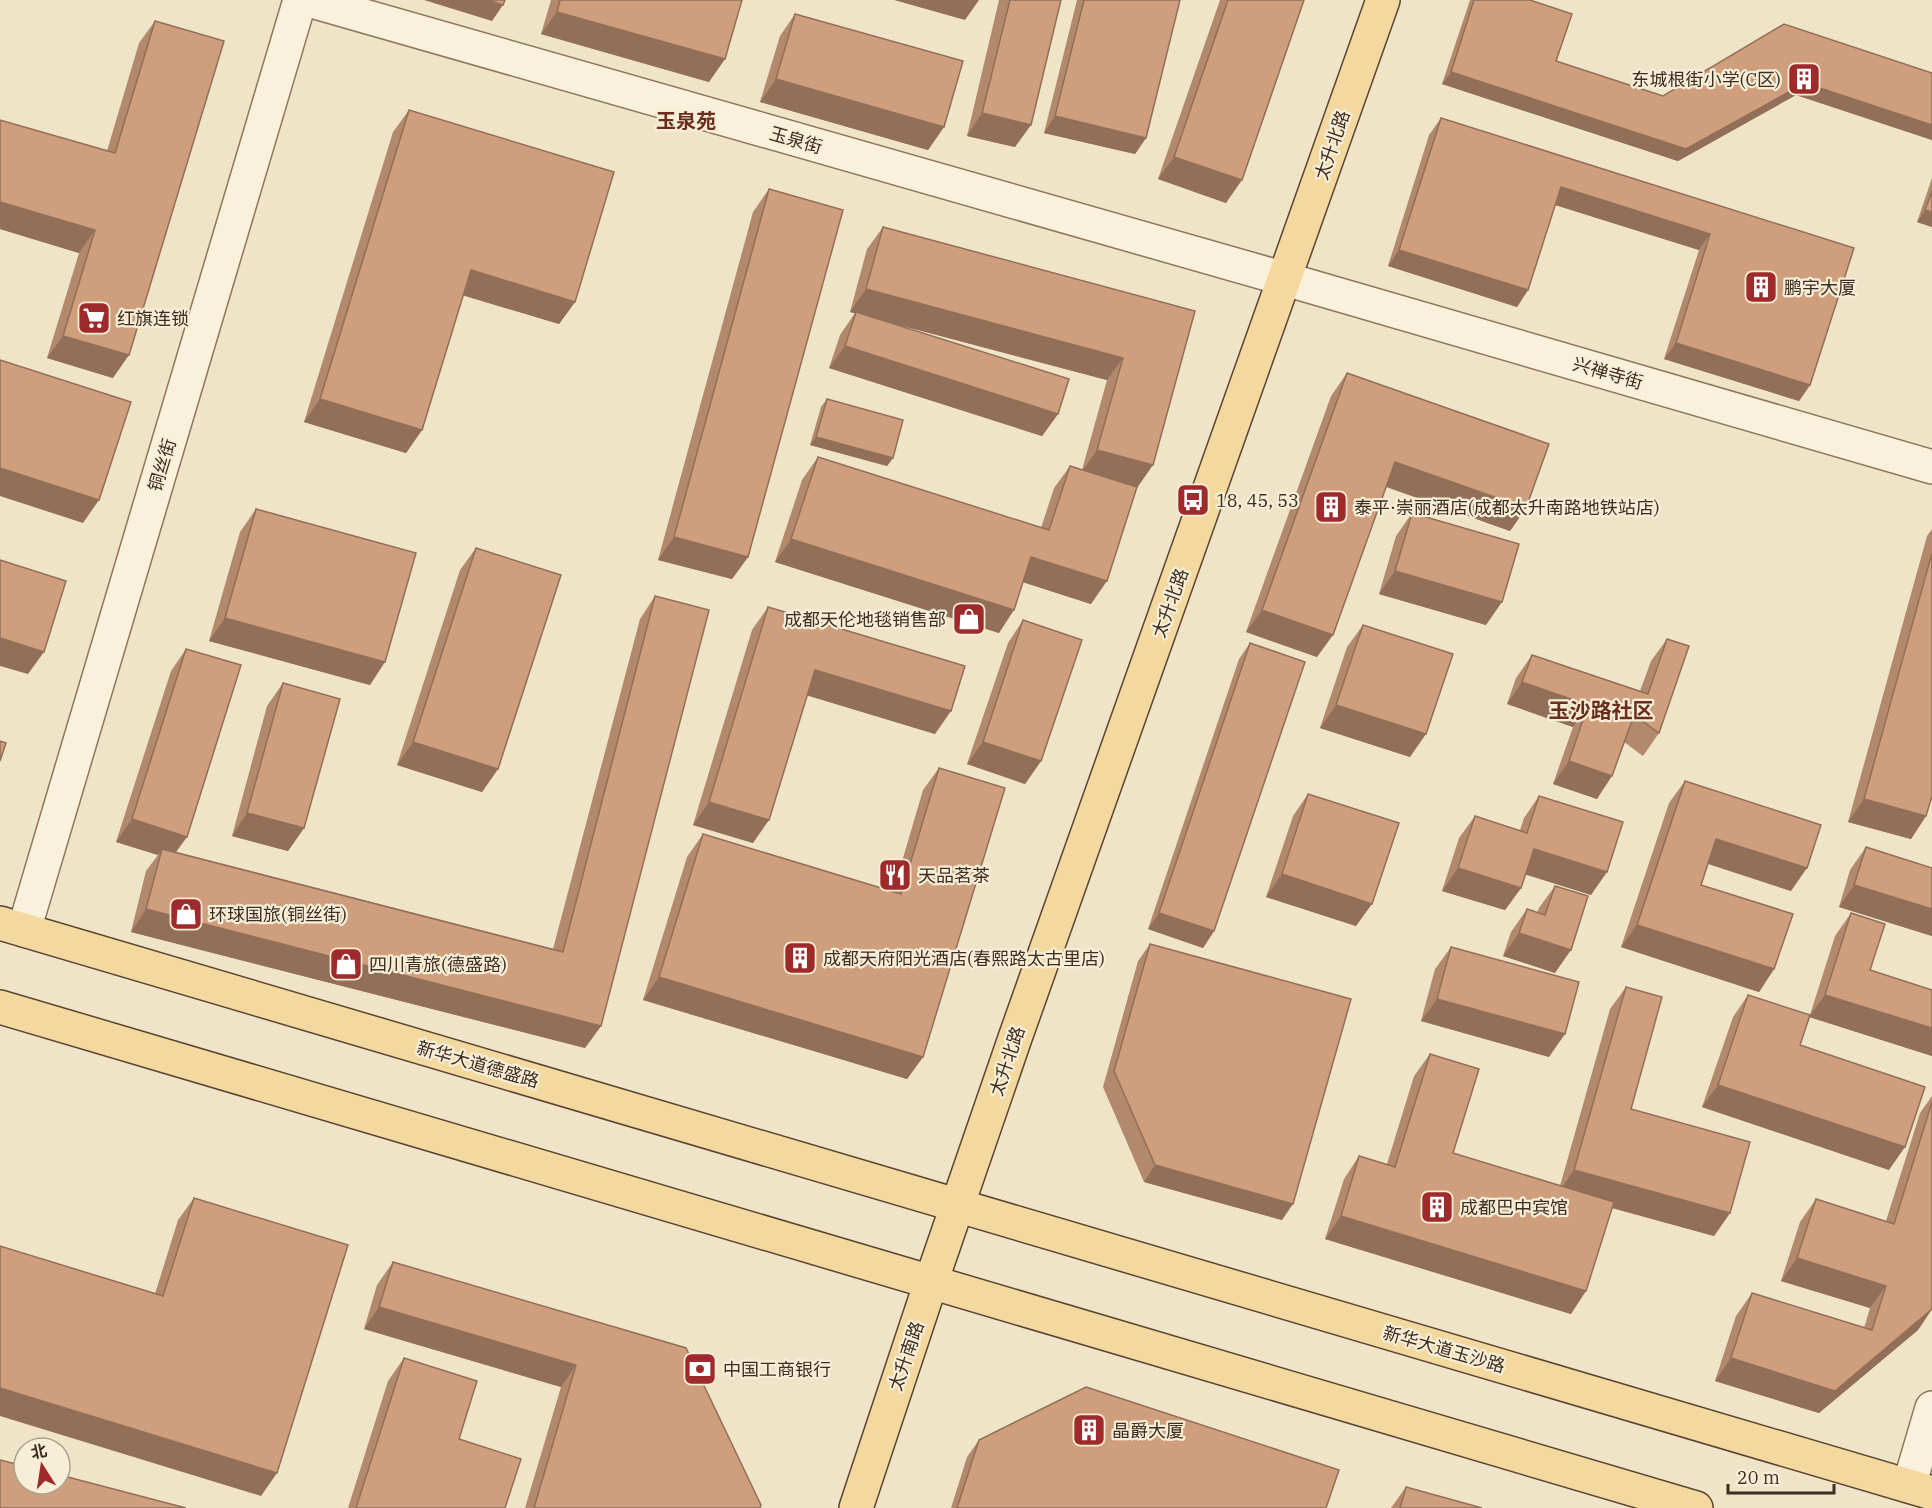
<svg xmlns="http://www.w3.org/2000/svg" width="1932" height="1508" font-family="'IBM Plex Serif','Noto Sans SC',serif">
<rect width="100%" height="100%" fill="#f0e4c8"/>
<g fill="none" stroke-linecap="round" stroke-linejoin="round">
<defs>
<path id="minor" d="M308,0L1285,279L1932,467
M24,930L300,0
M1909,1486L1932,1408"/>
<path id="major" d="M0,923L1932,1493
M0,1007L1696,1508
M856,1508L931,1282L1015,1038L1383,0"/>
</defs>
<use href="#minor" stroke="#8d765c" stroke-width="36"/>
<use href="#major" stroke="#5b4430" stroke-width="36"/>
<use href="#minor" stroke="#faf1dc" stroke-width="33"/>
<use href="#major" stroke="#f3d9a0" stroke-width="33"/>
</g>
<path fill="#b2896c" d="M551,0H742L709,82L541,34Z
M999,0H1061L1015,147L967,136Z
M1077,0H1180L1146,138L1135,154L1044,133Z
M1220,0H1304L1226,203L1158,179Z
M1470,0H1530L1556,61L1663,96L1932,73V140L1796,95L1678,161L1442,84Z
M795,14L944,127L928,150L760,102L780,36Z
M155,21L113,378L47,358L79,253L0,229V120L107,151L139,43Z
M409,110L575,302L559,324L463,295L422,430L406,453L304,422L393,132Z
M1441,118L1854,248L1810,385L1799,401L1664,359L1699,250L1555,205L1528,290L1517,307L1388,266L1429,135Z
M1932,178V227L1917,222Z
M769,189L748,557L732,579L658,560L753,212Z
M883,227L1195,311L1137,488L1091,604L1023,582L999,633L775,562L802,480L818,457L1041,528L1054,488L1070,466L1082,470L1107,380L888,322L1058,414L1042,436L829,368L840,335L855,313L850,312L867,249Z
M1347,373L1526,508L1510,531L1386,487L1317,657L1246,632L1331,396Z
M827,399L893,458L887,466L810,445L821,407Z
M256,509L370,685L209,641L240,532Z
M1412,513L1486,625L1379,594L1396,536Z
M1932,529V796L1926,816L1911,839L1848,822L1927,536Z
M476,548L498,769L482,792L397,765L460,570Z
M655,596L601,1026L585,1048L131,932L146,871L158,855L116,842L171,671L186,649L176,852L553,949L640,619Z
M768,607L935,734L807,695L753,843L693,825L752,630Z
M1023,620L1041,761L1025,784L967,764L1008,643Z
M1363,625L1410,757L1320,728L1347,647Z
M1667,639L1659,733L1643,756L1624,742L1597,799L1553,784L1573,727L1507,704L1516,678L1532,655L1640,691L1651,661Z
M1250,643L1214,931L1203,948L1148,929L1239,659Z
M283,683L304,828L288,851L232,836L267,706Z
M939,768L923,1057L907,1079L643,1000L687,857L703,834L893,892L923,790Z
M1685,781L1791,891L1708,864L1701,885L1774,969L1759,992L1621,947L1669,803Z
M1308,794L1356,926L1266,897L1293,816Z
M1539,796L1591,895L1525,874L1521,888L1505,910L1442,891L1459,838L1475,816L1520,830L1524,818Z
M1866,847L1932,868V936L1839,907L1850,870Z
M1555,886V973L1503,956L1511,932L1527,909L1537,913L1539,908Z
M1851,913L1870,970L1932,990V1056L1810,1017L1800,1045L1889,1170L1702,1107L1733,1017L1748,995L1810,1015L1835,936Z
M1150,944L1282,1220L1144,1182L1103,1087L1138,961Z
M1451,947L1549,1057L1421,1021L1435,969Z
M1626,987L1631,1109L1730,1213L1714,1236L1612,1208L1571,1314L1325,1239L1344,1179L1359,1156L1387,1164L1414,1076L1430,1054L1453,1153L1560,1186L1610,1009Z
M1932,1096V1309L1918,1330L1819,1413L1715,1381L1736,1316L1752,1293L1864,1328L1870,1308L1781,1281L1800,1222L1816,1199L1886,1221L1920,1113Z
M194,1198L261,1496L155,1294L178,1220Z
M393,1262L686,1348L760,1508H525L561,1387L364,1329L377,1285Z
M404,1358L459,1439L505,1508H348L388,1381Z
M979,1440L1326,1508H951L967,1457Z
M1406,1487L1482,1508H1391Z"/>
<path fill="#916f58" d="M424,0H487L503,5L492,21Z
M894,0H979L965,20Z
M557,12L725,59L709,82L541,34Z
M1451,72L1686,149L1805,83L1932,125V140L1796,95L1678,161L1442,84Z
M776,79L944,127L928,150L760,102Z
M982,113L1031,125L1015,147L967,136Z
M1055,116L1146,138L1135,154L1044,133Z
M1174,157L1242,180L1226,203L1158,179Z
M1561,187L1710,234L1699,250L1549,203Z
M0,202L95,230L79,253L0,229Z
M1925,210L1932,212V227L1917,222Z
M1399,250L1528,290L1517,307L1388,266Z
M471,270L575,302L559,324L455,293Z
M866,289L1123,358L1107,380L850,312Z
M63,336L129,355L113,378L47,358Z
M1676,343L1810,385L1799,401L1664,359Z
M845,346L1058,414L1042,436L829,368Z
M320,399L422,430L406,453L304,422Z
M816,437L893,458L887,466L810,445Z
M1097,450L1153,465L1137,488L1081,473Z
M1395,462L1526,508L1510,531L1379,484Z
M0,468L99,500L83,523L0,496Z
M674,537L748,557L732,579L658,560Z
M791,539L1014,610L999,633L775,562Z
M1031,557L1107,581L1091,604L1016,580Z
M1395,571L1502,602L1486,625L1379,594Z
M1262,610L1333,635L1317,657L1246,632Z
M225,618L385,662L370,685L209,641Z
M0,638L44,652L28,674L0,666Z
M815,670L951,711L935,734L799,693Z
M1522,682L1588,705L1573,727L1507,704Z
M1336,705L1426,734L1410,757L1320,728Z
M413,742L498,769L482,792L397,765Z
M983,742L1041,761L1025,784L967,764Z
M1569,761L1612,776L1597,799L1553,784Z
M1864,799L1926,816L1911,839L1848,822Z
M709,802L769,820L753,843L693,825Z
M247,813L304,828L288,851L232,836Z
M132,819L187,837L171,859L162,849L158,855L116,842Z
M1716,839L1807,868L1791,891L1700,861Z
M1534,849L1607,872L1591,895L1518,872Z
M1458,868L1521,888L1505,910L1442,891Z
M1282,874L1372,904L1356,926L1266,897Z
M1854,885L1932,909V936L1839,907Z
M146,909L601,1026L585,1048L131,932Z
M1159,913L1214,931L1203,948L1148,929Z
M1637,925L1774,969L1759,992L1621,947Z
M1519,933L1571,950L1555,973L1503,956Z
M659,977L923,1057L907,1079L643,1000Z
M1825,995L1932,1028V1056L1809,1017Z
M1437,999L1565,1034L1549,1057L1421,1021Z
M1718,1085L1905,1147L1889,1170L1702,1107Z
M1155,1165L1293,1204L1282,1220L1144,1182Z
M1574,1170L1730,1213L1714,1236L1558,1193Z
M1341,1216L1586,1291L1571,1314L1325,1239Z
M1797,1258L1886,1286L1870,1308L1781,1281Z
M379,1307L576,1365L561,1387L364,1329Z
M1932,1309L1918,1330L1819,1413L1715,1381L1731,1358L1835,1391Z
M0,1388L277,1473L261,1496L0,1416Z"/>
<path fill="#cf9f7d" stroke="#916f58" stroke-width="1.5" d="M487,0H505L503,5Z
M560,0H742L725,59L557,12Z
M1010,0H1061L1031,125L982,113Z
M1084,0H1180L1146,138L1055,116Z
M1228,0H1304L1242,180L1174,157Z
M1474,0H1530L1572,14L1556,61L1663,96L1784,24L1932,73V125L1805,83L1686,149L1451,72Z
M795,14L963,61L944,127L776,79Z
M155,21L224,41L129,355L63,336L95,230L0,202V120L115,153Z
M409,110L614,172L575,302L471,270L422,430L320,399Z
M1441,118L1854,248L1810,385L1676,343L1710,234L1561,187L1528,290L1399,250Z
M769,189L843,210L748,557L674,537Z
M1932,191V212L1925,210Z
M883,227L1195,311L1153,465L1097,450L1123,358L866,289Z
M856,312L1069,379L1058,414L845,346Z
M0,360L131,402L99,500L0,468Z
M1347,373L1549,444L1526,508L1395,462L1333,635L1262,610Z
M827,399L903,420L893,458L816,437Z
M818,457L1049,530L1070,466L1137,487L1107,581L1031,557L1014,610L791,539Z
M256,509L416,553L385,662L225,618Z
M1412,513L1519,544L1502,602L1395,571Z
M476,548L561,575L498,769L413,742Z
M1932,553V796L1926,816L1864,799Z
M0,560L66,581L44,652L0,638Z
M655,596L709,610L601,1026L146,909L162,849L563,952Z
M768,607L965,666L951,711L815,670L769,820L709,802Z
M1023,620L1082,640L1041,761L983,742Z
M1363,625L1453,654L1426,734L1336,705Z
M1667,639L1689,646L1659,733L1634,715L1612,776L1569,761L1588,705L1522,682L1532,655L1648,694Z
M1250,643L1305,662L1214,931L1159,913Z
M186,649L241,665L187,837L132,819Z
M283,683L340,699L304,828L247,813Z
M0,741L6,743L0,761Z
M939,768L1005,788L923,1057L659,977L703,834L901,894Z
M1685,781L1821,825L1807,868L1716,839L1701,885L1793,914L1774,969L1637,925Z
M1308,794L1399,823L1372,904L1282,874Z
M1539,796L1623,822L1607,872L1534,849L1521,888L1458,868L1475,816L1527,833Z
M1866,847L1932,868V909L1854,885Z
M1555,886L1588,896L1571,950L1519,933L1527,909L1545,915Z
M1851,913L1885,924L1870,970L1932,990V1028L1825,995Z
M1150,944L1351,999L1293,1204L1155,1165L1114,1071Z
M1451,947L1579,982L1565,1034L1437,999Z
M1626,987L1662,997L1631,1109L1750,1142L1730,1213L1574,1170Z
M1748,995L1810,1015L1800,1045L1925,1087L1905,1147L1718,1085Z
M1430,1054L1479,1069L1453,1153L1614,1202L1586,1291L1341,1216L1359,1156L1395,1167Z
M1932,1102V1309L1835,1391L1731,1358L1752,1293L1872,1330L1886,1286L1797,1258L1816,1199L1894,1224Z
M194,1198L348,1245L277,1473L0,1388V1246L163,1296Z
M393,1262L686,1348L761,1505L760,1508H534L576,1365L379,1307Z
M404,1358L477,1381L459,1439L521,1459L505,1508H356Z
M1086,1387L1339,1470L1326,1508H957L979,1440Z
M0,1460L24,1466V1484H60V1475L186,1508H0Z
M1406,1487L1482,1508H1400Z"/>
<defs>
<symbol id="building-square" viewBox="-11 -11 22 22"><rect x="-9" y="-9" width="18" height="18" rx="4" fill="#9e2a2b" stroke="#f7eed8"/><path d="M-4-6H4V6H1V3H-1V6H-4ZM-2.5-4.3h1.7v1.8h-1.7ZM.8-4.3h1.7v1.8H.8ZM-2.5-1h1.7V.8h-1.7ZM.8-1h1.7V.8H.8Z" fill="#fff"/></symbol>
<symbol id="supermarket-square" viewBox="-11 -11 22 22"><rect x="-9" y="-9" width="18" height="18" rx="4" fill="#9e2a2b" stroke="#f7eed8"/><path d="M-6-5.5h2.5l.6 2H6L4.5 2H-2.5L-4.4-4H-6ZM-1.5 3.2a1.3 1.3 0 1 0 .1 0ZM3 3.2a1.3 1.3 0 1 0 .1 0Z" fill="#fff"/></symbol>
<symbol id="bus-square" viewBox="-11 -11 22 22"><rect x="-9" y="-9" width="18" height="18" rx="4" fill="#9e2a2b" stroke="#f7eed8"/><path d="M-5-6H5V4H4V6H2V4H-2V6H-4V4H-5ZM-3.5-4V0h7V-4ZM-3.5 1.2v1.5H-2V1.2ZM2 1.2v1.5H3.5V1.2Z" fill="#fff"/></symbol>
<symbol id="shop-square" viewBox="-11 -11 22 22"><rect x="-9" y="-9" width="18" height="18" rx="4" fill="#9e2a2b" stroke="#f7eed8"/><path d="M-5-2.5h2.3a2.7 3.5 0 0 1 5.4 0H5L5.5 6h-11ZM-1.5-2.5h3a1.5 2.3 0 0 0-3 0Z" fill="#fff"/></symbol>
<symbol id="restaurant-square" viewBox="-11 -11 22 22"><rect x="-9" y="-9" width="18" height="18" rx="4" fill="#9e2a2b" stroke="#f7eed8"/><path d="M-5-6h1v4h1v-4h1v4h1v-4h1v5L-1.5 .5V6h-2V.5L-5-1ZM5-6V6H3V1.5H1.5Q1.5-4 5-6Z" fill="#fff"/></symbol>
<symbol id="bank-square" viewBox="-11 -11 22 22"><rect x="-9" y="-9" width="18" height="18" rx="4" fill="#9e2a2b" stroke="#f7eed8"/><path d="M-6-4H6V4H-6ZM0-2.3a2.3 2.3 0 1 0 0 4.6a2.3 2.3 0 1 0 0-4.6Z" fill="#fff"/></symbol>
</defs>
<g fill-rule="evenodd">
<use href="#building-square" x="1785" y="60" width="38" height="38"/>
<use href="#building-square" x="1742" y="268" width="38" height="38"/>
<use href="#supermarket-square" x="75" y="299" width="38" height="38"/>
<use href="#bus-square" x="1174" y="481" width="38" height="38"/>
<use href="#building-square" x="1312" y="488" width="38" height="38"/>
<use href="#shop-square" x="950" y="600" width="38" height="38"/>
<use href="#restaurant-square" x="876" y="856" width="38" height="38"/>
<use href="#shop-square" x="167" y="895" width="38" height="38"/>
<use href="#building-square" x="781" y="939" width="38" height="38"/>
<use href="#shop-square" x="327" y="945" width="38" height="38"/>
<use href="#building-square" x="1418" y="1188" width="38" height="38"/>
<use href="#bank-square" x="681" y="1350" width="38" height="38"/>
<use href="#building-square" x="1070" y="1411" width="38" height="38"/>
</g>
<g text-anchor="middle" dominant-baseline="central" stroke-width="4.5" stroke-linejoin="round" paint-order="stroke">
<g font-size="18" fill="#3d2e20" stroke="#f7eed8" text-anchor="start">
<text x="1781" y="79" text-anchor="end">东城根街小学(C区)</text>
<text x="1784" y="287">鹏宇大厦</text>
<text x="117" y="318">红旗连锁</text>
<text x="1216" y="500">18, 45, 53</text>
<text x="1354" y="507">泰平·崇丽酒店(成都太升南路地铁站店)</text>
<text x="946" y="619" text-anchor="end">成都天伦地毯销售部</text>
<text x="918" y="875">天品茗茶</text>
<text x="209" y="914">环球国旅(铜丝街)</text>
<text x="823" y="958">成都天府阳光酒店(春熙路太古里店)</text>
<text x="369" y="964">四川青旅(德盛路)</text>
<text x="1460" y="1207">成都巴中宾馆</text>
<text x="723" y="1369">中国工商银行</text>
<text x="1112" y="1430">晶爵大厦</text>
</g>
<g font-size="18" fill="#3d2e20" stroke="#f7eed8">
<text transform="translate(796 140) rotate(16)">玉泉街</text>
<text transform="translate(1332 145) rotate(-71)">太升北路</text>
<text transform="translate(1608 373) rotate(16)">兴禅寺街</text>
<text transform="translate(162 465) rotate(-73)">铜丝街</text>
<text transform="translate(1170 603) rotate(-70)">太升北路</text>
<text transform="translate(1007 1061) rotate(-71)">太升北路</text>
<text transform="translate(478 1064) rotate(16)">新华大道德盛路</text>
<text transform="translate(1444 1349) rotate(16)">新华大道玉沙路</text>
<text transform="translate(906 1356) rotate(-71)">太升南路</text>
</g>
<g font-size="20" font-weight="bold" fill="#6b2e1e" stroke="#f7eed8">
<text x="686" y="120">玉泉苑</text>
</g>
<g font-size="21" font-weight="bold" fill="#6b2e1e" stroke="#f7eed8">
<text x="1601" y="710">玉沙路社区</text>
</g>
</g>
<g transform="translate(42 1466) rotate(348)"><circle r="28" fill="#f7eed8" stroke="#ada18e" stroke-width="1.5"/>
<path d="M0-4.5L10 22L0 15L-10 22Z" fill="#9e2a2b"/>
<text y="-9" font-size="16" font-weight="bold" text-anchor="middle" fill="#3d2e20">北</text>
</g>
<path d="M1728 1484v9h106v-9" fill="none" stroke="#3d2e20" stroke-width="3"/>
<text x="1737" y="1484" font-size="18" fill="#3d2e20" stroke="#f7eed8" stroke-width="4.5" paint-order="stroke">20 m</text>
</svg>
